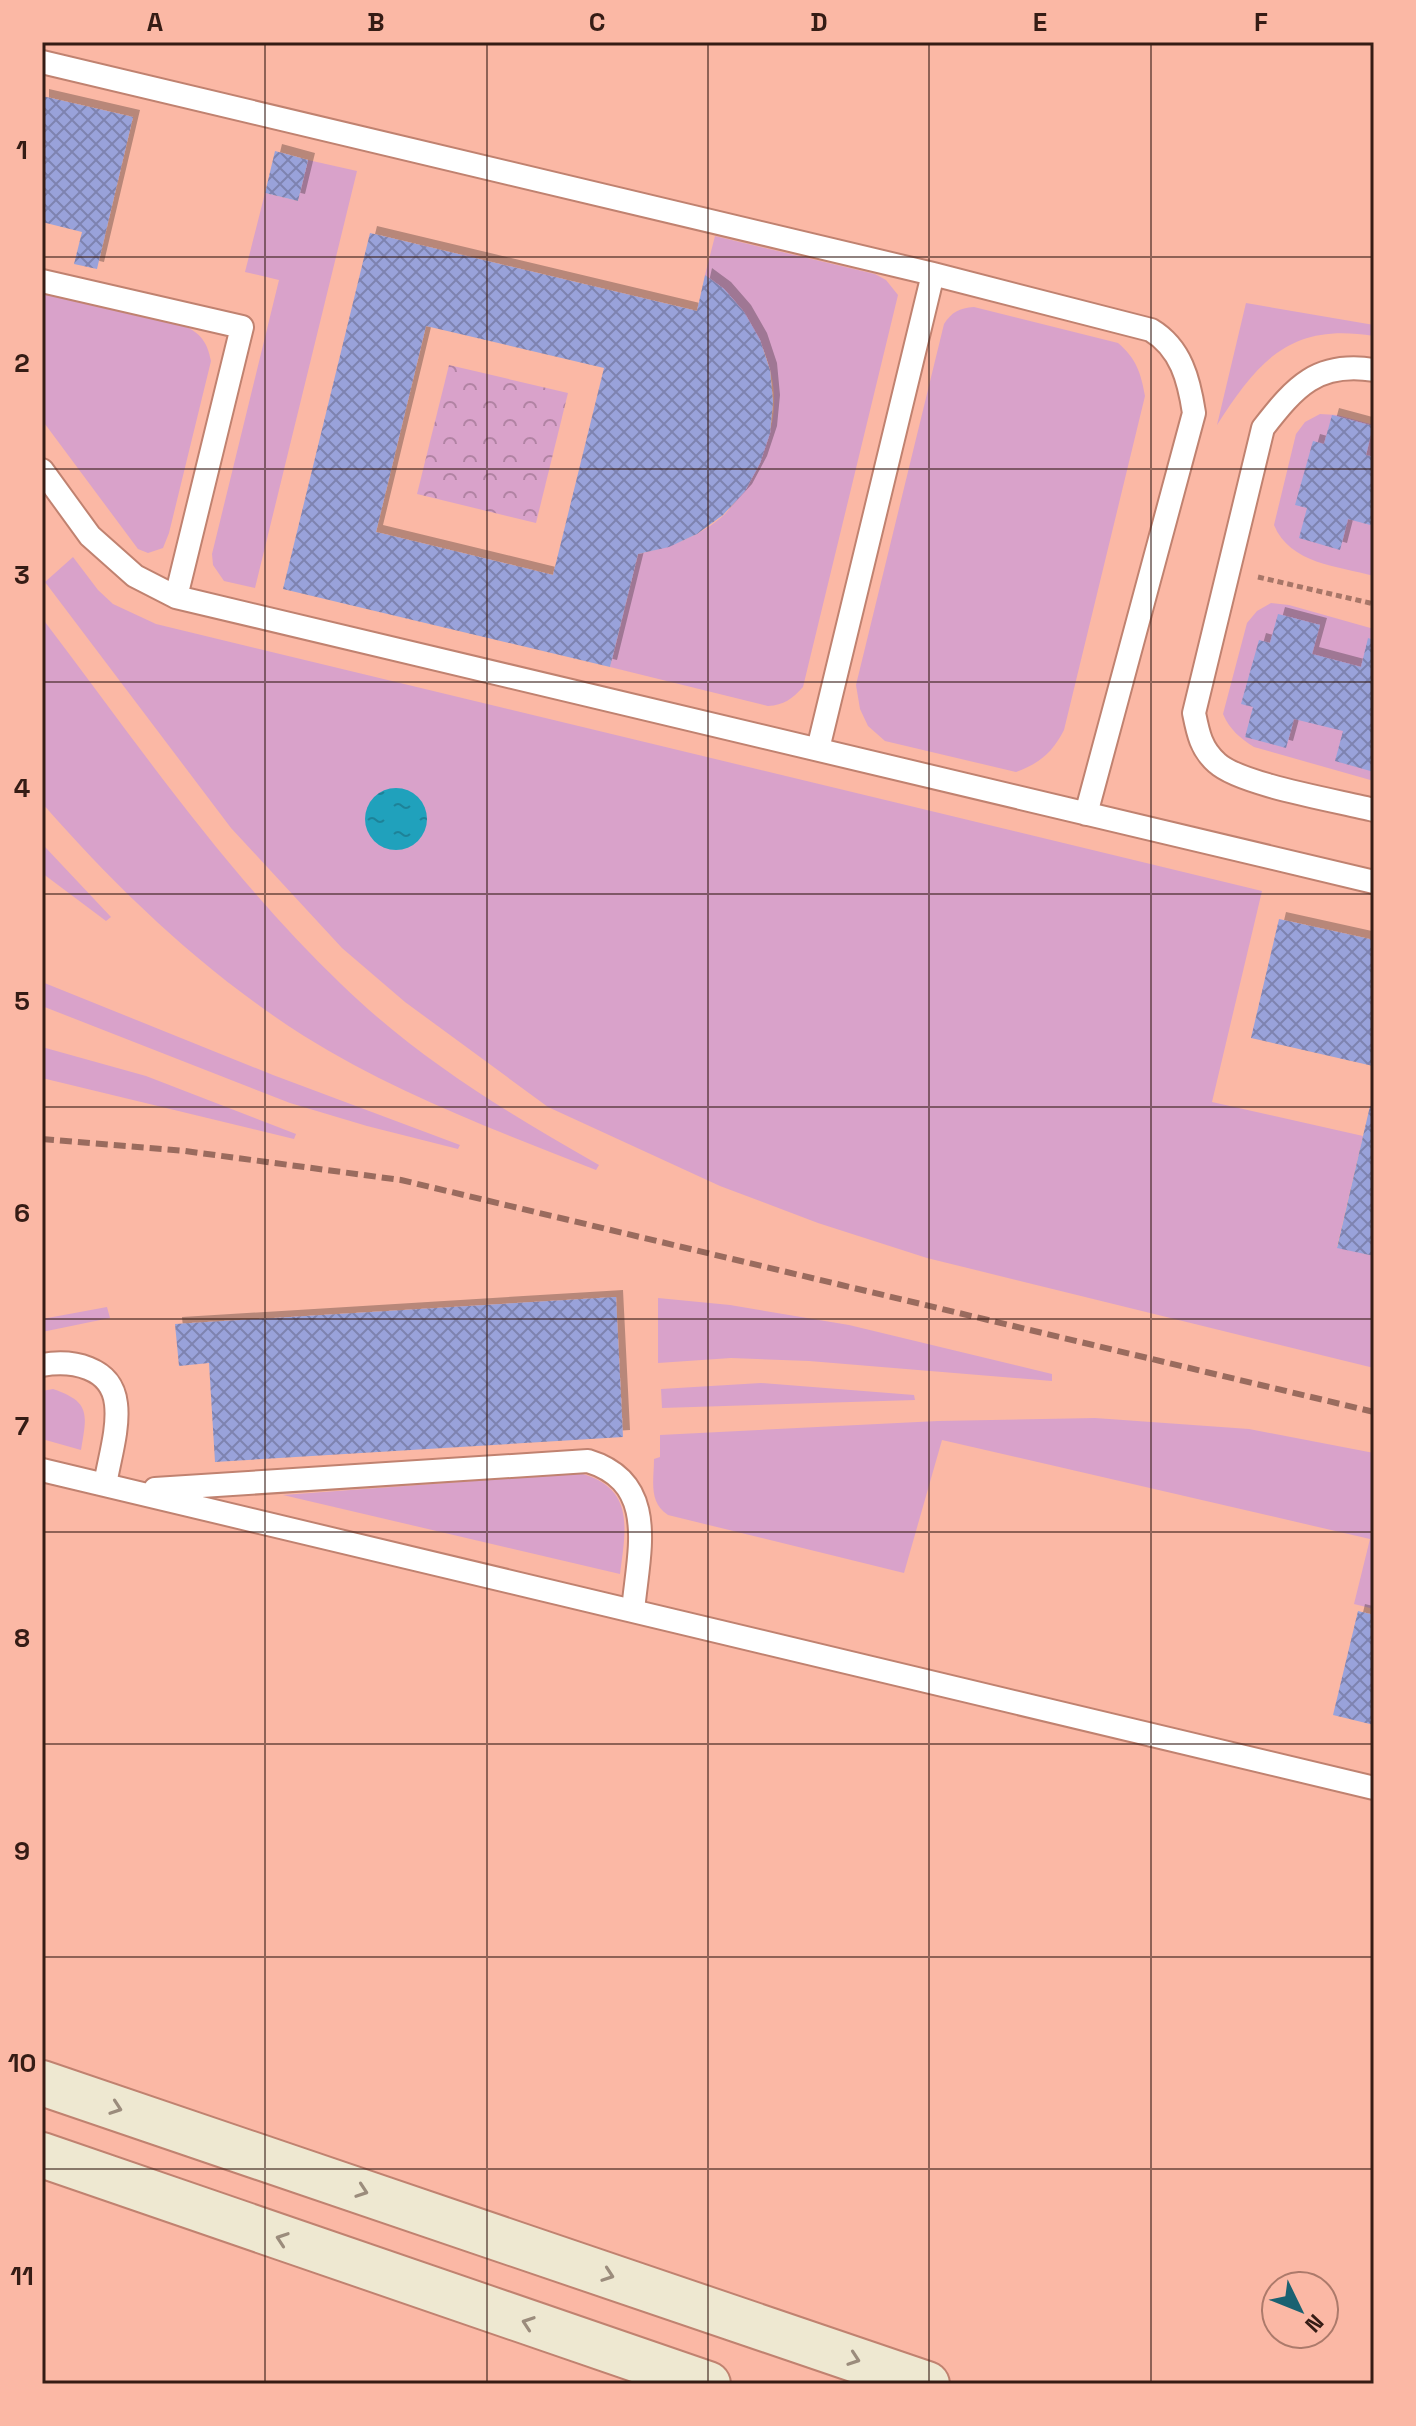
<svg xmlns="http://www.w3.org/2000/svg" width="1416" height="2426" font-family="'Space Grotesk',sans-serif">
<defs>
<pattern id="park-crowns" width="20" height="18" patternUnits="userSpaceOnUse" patternTransform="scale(2)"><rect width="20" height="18" fill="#d9a2ca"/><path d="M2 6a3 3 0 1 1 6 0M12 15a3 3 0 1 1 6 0" fill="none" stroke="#b183a3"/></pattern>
<pattern id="water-ripples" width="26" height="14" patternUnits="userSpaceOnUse" patternTransform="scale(2)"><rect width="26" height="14" fill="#20a1bc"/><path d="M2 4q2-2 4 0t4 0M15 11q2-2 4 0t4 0" fill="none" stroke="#1d8298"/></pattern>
<pattern id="building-cross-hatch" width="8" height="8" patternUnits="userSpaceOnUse" patternTransform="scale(2)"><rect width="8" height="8" fill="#99a2da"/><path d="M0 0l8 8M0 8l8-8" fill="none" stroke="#7e83b0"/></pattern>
<filter id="shadow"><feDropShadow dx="7" dy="-7" stdDeviation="0" flood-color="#0004"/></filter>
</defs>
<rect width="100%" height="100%" fill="#fbb8a5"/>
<path fill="#d9a2ca" d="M308,160L357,171L255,588L224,581L213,565L212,554L279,280L245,272L265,193L298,201Z
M715,236L875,274L886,280L898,295L803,687C792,699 784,705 768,706L610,667L638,554C670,547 700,537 725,514C740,498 748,483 757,463C761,454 766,444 769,435C788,374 752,311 705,275Z
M42,291L182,324C201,334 207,341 211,361L169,533L163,548L148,553L138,549L42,420Z
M1246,303L1374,325V336C1290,322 1258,361 1217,425Z
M974,307L1118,343C1136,358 1141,373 1145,396L1064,730C1052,753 1040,763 1016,772L885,741L868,726L860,709L856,685L944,324C952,312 959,308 974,307Z
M1320,414L1337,415L1374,425V576C1338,566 1290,564 1274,525L1296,434L1305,422Z
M73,557L98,590L113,604L156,624L1262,891L1212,1102L1363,1136L1337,1247L1374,1256V1368L927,1258L818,1223L720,1186L548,1107L405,1002L342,948L231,828L45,582Z
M1271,603L1289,605L1374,629V781L1254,747C1240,738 1230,730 1223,714L1247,623L1257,611Z
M42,618C137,743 227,875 341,984C417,1058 507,1113 599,1165L596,1170C497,1131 395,1093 304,1036C205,973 119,891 42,803Z
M42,844L46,848L111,917L106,921L42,873Z
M42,982L273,1075L460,1145L458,1149L367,1126L290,1103L42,1006Z
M42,1047L146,1076L296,1134L294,1139L42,1078Z
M658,1298L730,1305L849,1325L1052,1374V1381L809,1361L731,1358L658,1363Z
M107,1307L110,1318L42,1332V1319Z
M761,1383L914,1395L915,1400L662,1408L661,1389Z
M53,1389C91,1402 87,1414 81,1450L42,1439V1391Z
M1095,1418L1249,1429L1374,1453V1609L1354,1604L1370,1539L942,1440L904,1573L668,1515C648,1502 654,1480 654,1459L660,1457V1435L938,1421Z
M579,1473C635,1487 626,1528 620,1574L283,1495Z"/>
<path fill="url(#park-crowns)" d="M449,365L568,393L536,523L417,494Z"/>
<path fill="url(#water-ripples)" d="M365 819a31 31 0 1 1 62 0a31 31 0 1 1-62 0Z"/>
<path fill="url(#building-cross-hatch)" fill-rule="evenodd" filter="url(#shadow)" d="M42,96L133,117L97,269L74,264L82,232L42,222Z
M275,151L308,160L298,201L265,193Z
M370,233L697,311L705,275L724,289L744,312L760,340L770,370L773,402L770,433L760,463L745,491L723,515L697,534L669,547L638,554L610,667L283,589ZM426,326L604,368L553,575L376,532Z
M1332,415L1373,426L1366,455L1374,457V526L1348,519L1340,550L1299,538L1307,508L1295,505L1313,441L1324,444Z
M1278,614L1320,625L1312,654L1361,667L1368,638L1374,640V772L1335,761L1343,731L1294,719L1286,748L1245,737L1253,707L1241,704L1259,640L1270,643Z
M1279,919L1374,940L1373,1066L1251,1038Z
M1370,1106L1374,1107V1256L1337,1248Z
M616,1297L623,1437L215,1462L209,1363L179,1366L175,1324Z
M1358,1611L1374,1615V1725L1333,1715Z"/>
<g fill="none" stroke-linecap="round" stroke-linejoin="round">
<defs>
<path id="lane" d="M42,62L933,274L1151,330C1181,348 1189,380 1194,413L1086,814
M42,281L242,327L176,597
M1374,370C1317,361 1295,387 1263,428L1194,713C1198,733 1201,749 1217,763C1241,785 1339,801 1374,810
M42,470L90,536L135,576L176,597L1374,882
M818,749L933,274
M42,1365C71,1360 112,1366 116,1404C119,1429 109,1460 105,1485
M42,1470L1374,1788
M155,1489L588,1461C660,1483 638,1553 633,1611"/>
<path id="secondary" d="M42,2083L927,2384
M42,2155L708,2384"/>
</defs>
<use href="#lane" stroke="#c08270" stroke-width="26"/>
<use href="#secondary" stroke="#c08270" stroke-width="48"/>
<path stroke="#a77668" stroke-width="5" stroke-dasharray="6 4" stroke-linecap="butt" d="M1258,577L1374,604"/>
<use href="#lane" stroke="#fff" stroke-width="22"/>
<use href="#secondary" stroke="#eee8d1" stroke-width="44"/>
<path stroke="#9a6b5e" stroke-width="6" stroke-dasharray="12 6" stroke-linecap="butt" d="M42,1139L185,1151L401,1180L1374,1412"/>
</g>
<defs><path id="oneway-chevron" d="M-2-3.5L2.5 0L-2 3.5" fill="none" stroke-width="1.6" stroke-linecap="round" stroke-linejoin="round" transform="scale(2)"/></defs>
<g stroke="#9b8c7c">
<use href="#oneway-chevron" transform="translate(116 2108) rotate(19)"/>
<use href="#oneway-chevron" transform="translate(362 2191) rotate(19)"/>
<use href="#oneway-chevron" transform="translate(282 2239) rotate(-161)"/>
<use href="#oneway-chevron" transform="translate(608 2275) rotate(19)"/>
<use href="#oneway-chevron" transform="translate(528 2323) rotate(-161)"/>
<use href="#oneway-chevron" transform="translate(854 2359) rotate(19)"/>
</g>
<path fill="none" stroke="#351c15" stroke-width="2" stroke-opacity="0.55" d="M265,42V2384M487,42V2384M708,42V2384M929,42V2384M1151,42V2384M42,257H1374M42,469H1374M42,682H1374M42,894H1374M42,1107H1374M42,1319H1374M42,1532H1374M42,1744H1374M42,1957H1374M42,2169H1374"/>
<rect width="1416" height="2426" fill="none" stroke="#fbb8a5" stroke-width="88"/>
<g transform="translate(1300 2310) rotate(133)"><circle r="38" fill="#fbb8a5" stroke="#ac7a6b" stroke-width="2"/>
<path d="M0-6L14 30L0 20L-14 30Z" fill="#1a6171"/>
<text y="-12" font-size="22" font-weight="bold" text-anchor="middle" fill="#351c15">N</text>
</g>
<rect x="44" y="44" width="1328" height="2338" fill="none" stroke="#351c15" stroke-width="3"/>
<g font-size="26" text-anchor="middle" font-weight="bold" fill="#351c15">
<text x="155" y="31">A</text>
<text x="376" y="31">B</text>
<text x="597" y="31">C</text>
<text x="819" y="31">D</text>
<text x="1040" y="31">E</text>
<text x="1261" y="31">F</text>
<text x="22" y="159">1</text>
<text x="22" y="372">2</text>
<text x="22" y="584">3</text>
<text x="22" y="797">4</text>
<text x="22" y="1010">5</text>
<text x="22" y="1222">6</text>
<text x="22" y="1435">7</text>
<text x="22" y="1647">8</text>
<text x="22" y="1860">9</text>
<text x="22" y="2072">10</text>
<text x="22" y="2285">11</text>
</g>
</svg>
